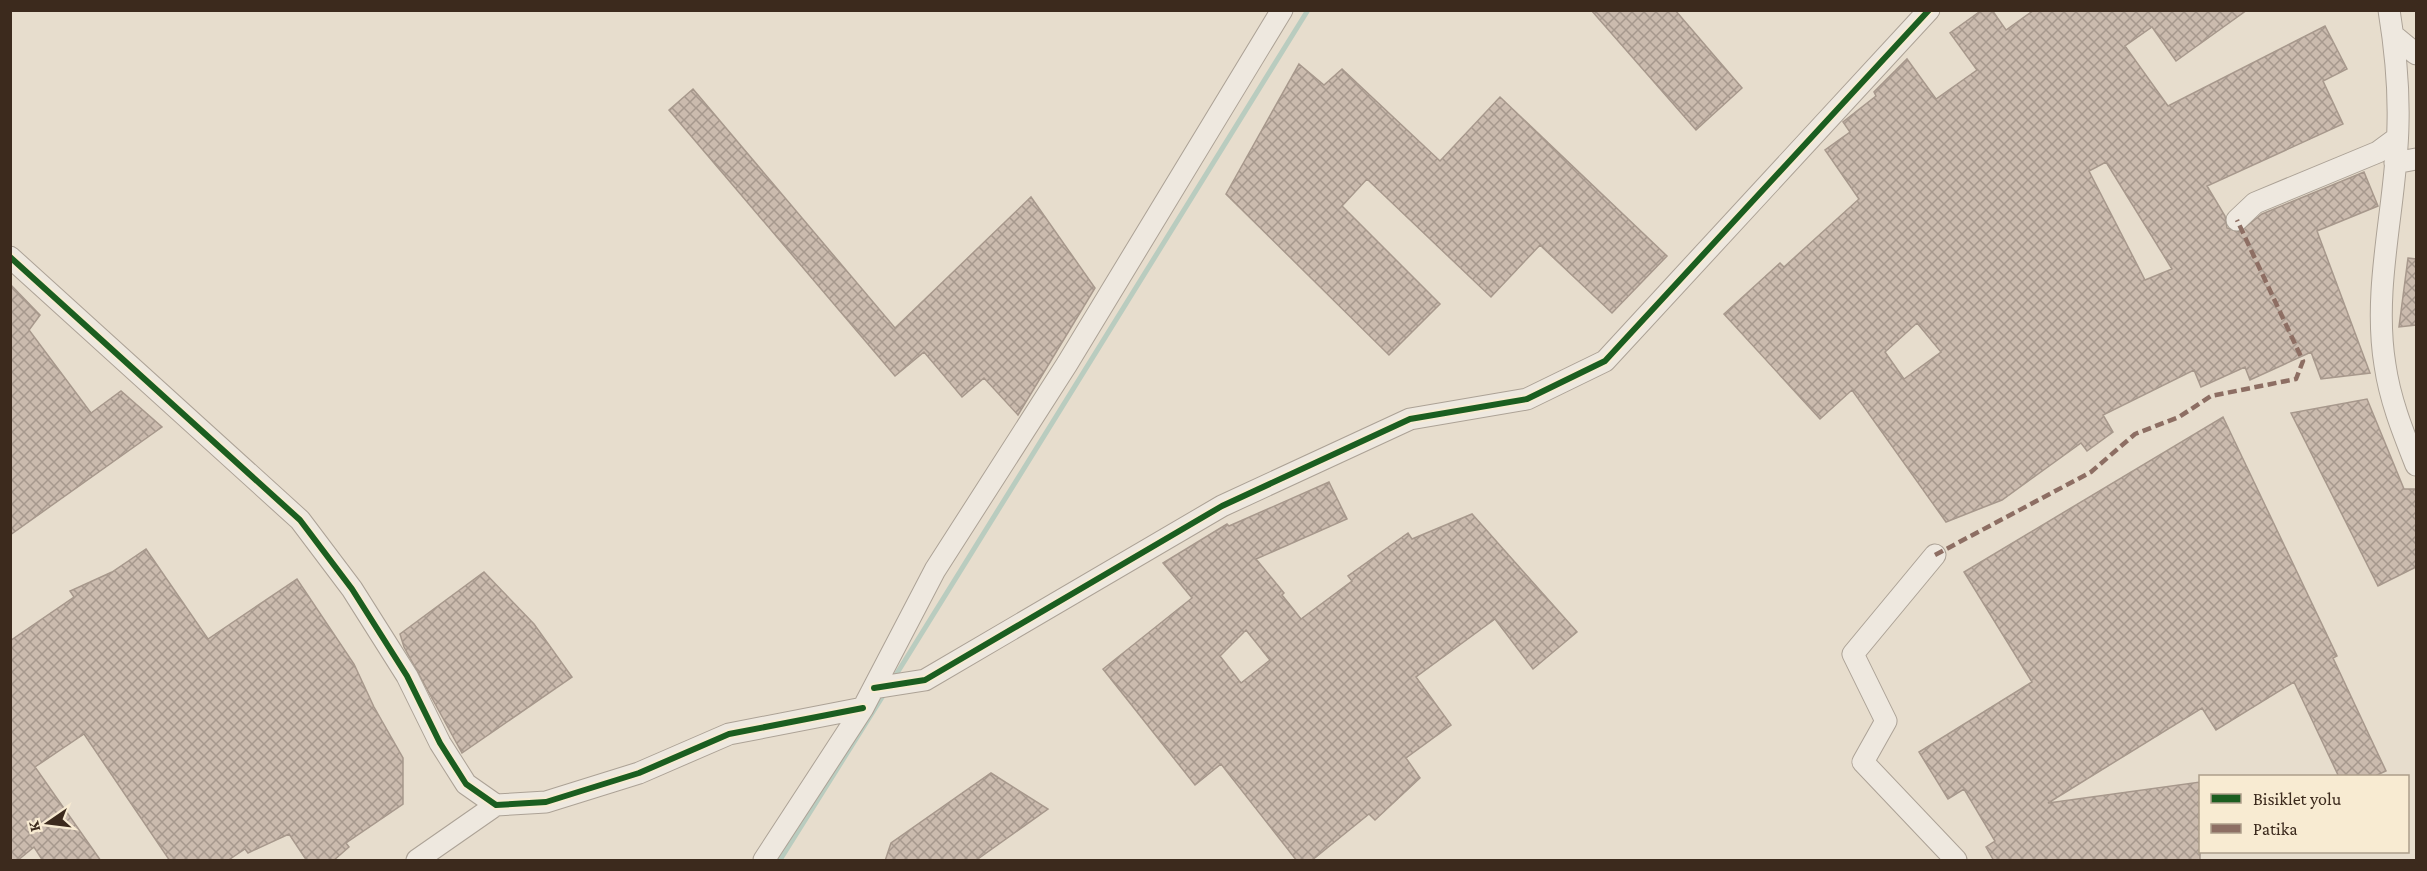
<svg xmlns="http://www.w3.org/2000/svg" width="2427" height="871" font-family="'Crimson Pro',serif">
<defs>
<pattern id="building-cross-hatch" width="8" height="8" patternUnits="userSpaceOnUse" patternTransform="scale(1.5)"><rect width="8" height="8" fill="#cbbbae"/><path d="M0 0l8 8M0 8l8-8" fill="none" stroke="#a6988d"/></pattern>
</defs>
<rect width="100%" height="100%" fill="#e7ddcd"/>
<g fill="none" stroke-linecap="round" stroke-linejoin="round">
<path stroke="#b9ccbf" stroke-width="5" d="M894,678L1308,10
M780,860L886,691"/>
</g>
<path fill="url(#building-cross-hatch)" stroke="#a7988c" stroke-width="1.5" fill-rule="evenodd" d="M1591,10H1675L1742,88L1696,130Z
M1982,10H1992L2006,30L2034,10H2247L2176,61L2152,27L2125,46L2168,106L2325,26L2347,69L2323,81L2343,124L2207,186L2225,216L2227,228L2239,232L2262,214L2364,172L2378,206L2317,231L2370,373L2321,379L2311,352L2250,380L2245,367L2201,387L2194,370L2103,415L2113,432L2087,451L2081,443L2002,500L1946,522L1852,390L1820,419L1724,314L1780,263L1784,267L1859,199L1825,150L1850,132L1843,122L1876,96L1874,92L1907,59L1936,99L1977,70L1950,33ZM2106,162L2172,269L2145,280L2089,171ZM1917,323L1941,352L1904,379L1885,352Z
M1299,64L1324,85L1342,69L1440,161L1500,97L1667,256L1612,313L1540,245L1491,297L1367,179L1342,206L1440,304L1389,355L1226,194Z
M693,89L895,328L1031,197L1095,288L1018,415L984,378L962,397L924,352L895,376L669,110Z
M2408,258L2416,259V325L2399,327Z
M10,284L40,315L29,330L91,413L121,391L162,427L10,535Z
M2367,399L2404,489H2416V567L2378,586L2291,413Z
M2223,417L2337,656L2333,658L2386,771L2373,777H2339L2294,682L2216,730L2202,708L2048,803L2200,782V861H1994L1986,847L1995,841L1964,789L1948,799L1919,752L2032,682L1964,572Z
M1329,482L1347,519L1256,559L1284,593L1282,595L1301,619L1352,581L1348,576L1408,533L1412,539L1472,514L1577,632L1533,669L1495,619L1416,677L1451,725L1406,758L1420,778L1375,820L1369,814L1311,861H1297L1221,764L1195,785L1103,669L1192,598L1163,563L1227,524L1229,526ZM1246,630L1270,660L1241,683L1220,656Z
M146,549L208,639L297,579L354,664L374,707L403,758V804L346,843L349,847L333,861H307L289,834L248,853L245,849L227,861H170L84,734L35,767L101,861H43L34,847L17,861H10V641L74,597L70,591L112,572Z
M484,572L534,624L572,677L462,753L404,647L400,634Z
M991,773L1048,809L975,861H885L891,843Z"/>
<g fill="none" stroke-linecap="round" stroke-linejoin="round">
<defs>
<path id="minor" d="M2389,10C2395,47 2399,87 2398,124C2397,203 2372,286 2385,365C2390,400 2403,432 2416,465
M2393,35L2416,54
M2395,163L2416,159
M2237,220L2255,203L2378,152L2397,138
M10,257L300,520L352,589L407,676L440,743L466,784L496,805L546,802L639,773L729,734L863,708
M1935,555L1853,654L1886,721L1863,762L1956,860
M874,688L925,680L1222,506L1410,419L1527,399L1605,361L1929,10
M417,860L496,805
M764,860L863,708L935,570L1067,364L1282,10"/>
</defs>
<use href="#minor" stroke="#aca296" stroke-width="23"/>
<use href="#minor" stroke="#eee8df" stroke-width="21"/>
<path stroke="#8d6e63" stroke-width="4.5" stroke-dasharray="9 4.5" stroke-linecap="butt" d="M1935,555L2091,472L2135,434L2179,417L2211,396L2296,379L2303,361L2237,220"/>
<defs>
<path id="cycleway" d="M10,257L300,520L352,589L407,676L440,743L466,784L496,805L546,802L639,773L729,734L863,708
M874,688L925,680L1222,506L1410,419L1527,399L1605,361L1929,10"/>
</defs>
<use href="#cycleway" stroke="#f8ebd2" stroke-width="10"/>
<use href="#cycleway" stroke="#1b5e20" stroke-width="6"/>
</g>
<rect width="2427" height="871" fill="none" stroke="#3c2a1d" stroke-width="24"/>
<rect x="2199" y="775" width="210" height="78" fill="#f8ebd2" stroke="#ad9e8a" stroke-width="1.5"/>
<rect x="2211" y="794" width="30" height="9" fill="#1b5e20" stroke="#ad9e8a" stroke-width="1.5"/>
<text x="2253" y="805" font-size="18" fill="#3c2a1d">Bisiklet yolu</text>
<rect x="2211" y="824" width="30" height="9" fill="#8d6e63" stroke="#ad9e8a" stroke-width="1.5"/>
<text x="2253" y="835" font-size="18" fill="#3c2a1d">Patika</text>
<g transform="translate(48 823) rotate(256)" stroke="#f8ebd2" stroke-width="4.5" paint-order="stroke">
<path d="M0-4.5L10 22L0 15L-10 22Z" fill="#3c2a1d"/>
<text y="-9" font-size="16" font-weight="bold" text-anchor="middle" fill="#3c2a1d">K</text>
</g>
</svg>
